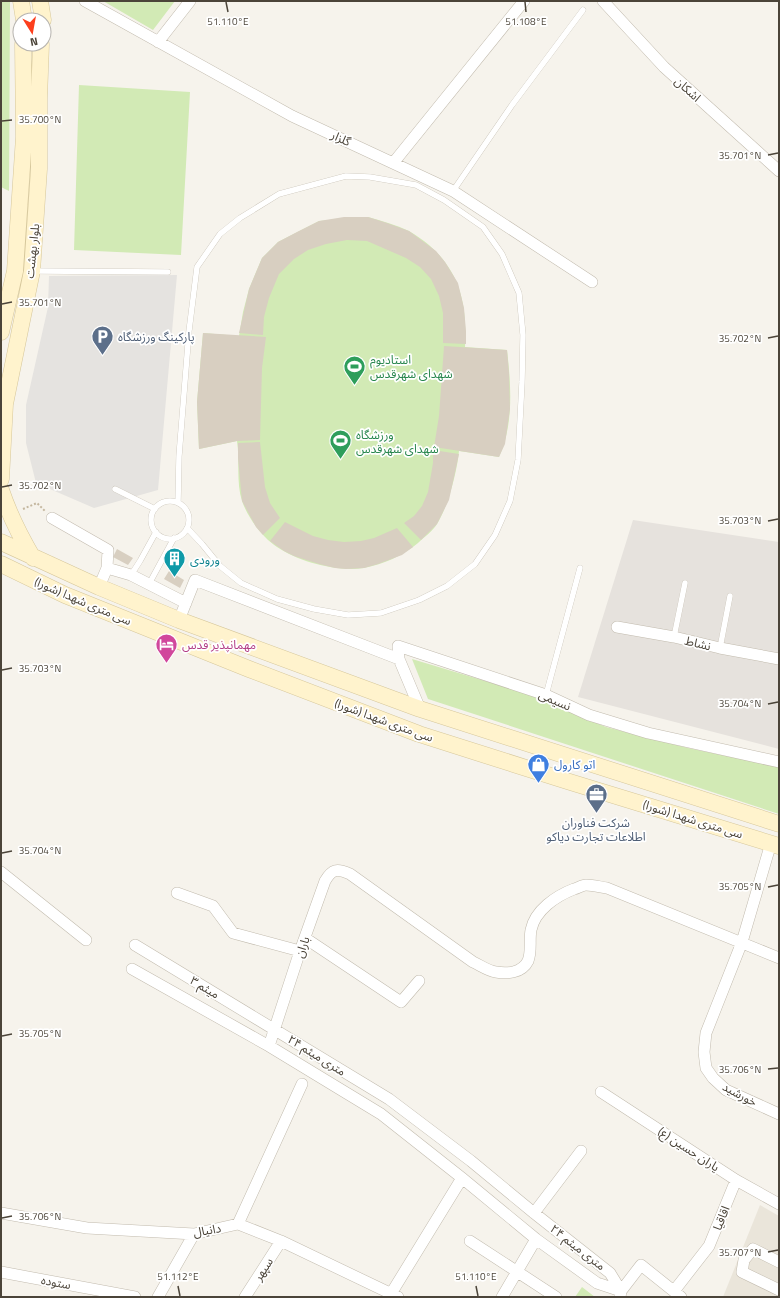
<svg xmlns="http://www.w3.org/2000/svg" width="780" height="1298" font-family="'Titillium Web','Noto Sans Arabic',sans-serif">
<rect width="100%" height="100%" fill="#f6f3ec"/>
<path fill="#eae5da" d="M760,1205L779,1216V1297H723Z"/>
<path fill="#e6e2dd" d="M633,520L779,542V749L578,697Z"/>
<path fill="#d2eab5" d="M1,1H10L9,191L1,187Z
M103,1H175L153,30Z
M79,85L190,92L181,255L74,250Z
M368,217C382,221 396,225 409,231C416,235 423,240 429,245C461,273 467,306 465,347L507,350C511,385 514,424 499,457L459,451C457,472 448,506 437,524C433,531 424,537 418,543C402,556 384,564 364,568C337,572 299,562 277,547C262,537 248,518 242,501C236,482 240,460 237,441L199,449L197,402L203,333L239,336L243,312L249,289L254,277L262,258L278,242L319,221Z
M412,659L532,695L606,727L688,748L779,767V814L428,699Z
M582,1287L595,1297H575Z"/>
<path fill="#e5e3e0" d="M177,275L158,490L94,508L36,483L26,443V405L48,307L49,276Z"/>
<path fill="#d8cfc1" d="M344,217H368L387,223L409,231L436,251L445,262L458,283L464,308L466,331V344L443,343V313L439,296L431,279L420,267L406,258L367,241L347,240L326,244L308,250L294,259L279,274L269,298L264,317L263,335L239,333L249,289L262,258L278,242L299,231L319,221Z
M203,333L266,337L262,368L260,440L237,441L199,449L197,402Z
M444,346L507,350L509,373L510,409L505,444L499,457L434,447L439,416Z
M260,442L265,487L270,503L280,518L263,535L256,527L242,501L238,458V443Z
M433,450L459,454L449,500L437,524L421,540L404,523L414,516L422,506L428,492L433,463Z
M285,522L313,536L328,540L344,542L361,541L374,538L397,528L413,547L402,555L378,564L364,568L346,569L335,568L319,564L294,556L284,551L270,541Z
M117,549L133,558L128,565L113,557Z
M169,571L184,580L180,588L164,579Z"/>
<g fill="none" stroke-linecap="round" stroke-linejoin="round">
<defs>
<path id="lane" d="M453,191L512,105L583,10
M34,271L168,272
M115,489L155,509
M151 520a19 19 0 1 1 38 0a19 19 0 1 1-38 0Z
M178,503L179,456L189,331L197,267L220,234L240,218L279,194L346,176L370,177L416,185L444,200L483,227L502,254L519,293L523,335L522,382L518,460L510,501L495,535L475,564L447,586L419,600L381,613L348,615L314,609L277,599L241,583L220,566L202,544L187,528
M131,575L140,561L156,532
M149,584L174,538
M674,637L685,583
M720,648L730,596
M546,695L580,568"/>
<path id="street" d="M85,1L292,116L453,191L592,282
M603,1L664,67L779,171
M158,42L190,1
M394,162L524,1
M52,518L108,550L107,568L99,587
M107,568L131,575L186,603
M179,620L195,580L399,659
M617,627L674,637L720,648L779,659
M420,709L399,659L398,646L546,695L589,715L648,733L779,762
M771,843L742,942L706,1033L704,1052L706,1068L713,1078L726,1090L779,1114
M1,872L86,940
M177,893L213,906L233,933L300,951
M305,938L401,1002L419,981
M132,969L269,1046L381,1114L462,1178L536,1239L597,1283L621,1291L610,1273L534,1213L471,1161L389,1099L135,945
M269,1046L300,951L325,881C332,869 337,868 350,874L473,962C480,965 488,971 496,972C507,974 522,973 528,961C532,951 529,940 531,930C535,910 556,896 574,889C578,888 582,885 586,885C593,885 600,887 607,888L779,958
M601,1092L736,1180L779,1204
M1,1213L87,1228L194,1234L238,1224L281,1241L398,1297
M534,1213L581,1151
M238,1224L302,1084
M470,1241L556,1297
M779,1262L753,1249L744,1260L742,1272L779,1290
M1,1272L135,1297
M674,1291L709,1246L736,1180
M158,1297L194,1234
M245,1297L281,1241
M389,1297L462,1178
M502,1297L536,1239
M620,1297L621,1291L641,1265L681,1297"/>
<path id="secondary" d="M21,1L24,20
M40,1L43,20
M1,332L15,271L24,137L23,44
M1,479L5,404L32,271L39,169V99L41,44
M1,490C9,514 20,536 33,558
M1,542L99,587L179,620L420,709L779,824
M1,564L65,595L249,669L419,734L570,782L779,846"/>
</defs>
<use href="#lane" stroke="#c2bbae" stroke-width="6"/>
<use href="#street" stroke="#c2bbae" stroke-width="12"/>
<use href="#secondary" stroke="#d6c79b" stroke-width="17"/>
<path stroke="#c4b79f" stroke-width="2" stroke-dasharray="2 2" stroke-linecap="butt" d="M23,509L37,503L45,511"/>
<use href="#lane" stroke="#fff" stroke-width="5.5"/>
<use href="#street" stroke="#fff" stroke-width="11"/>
<use href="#secondary" stroke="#fff3cd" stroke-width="16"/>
</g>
<path fill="none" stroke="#4b4439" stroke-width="1.5" d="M226,2L228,12M525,2L526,12M2,121L12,120M768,155L778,153M2,304L12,302M768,338L778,336M2,487L12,485M768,521L778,519M2,670L12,668M768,704L778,702M2,853L12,851M768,887L778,885M2,1036L12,1034M768,1069L778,1068M2,1218L12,1216M768,1252L778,1250M178,1286L180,1296M476,1286L478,1296"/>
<defs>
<symbol id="parking-pin" viewBox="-11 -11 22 30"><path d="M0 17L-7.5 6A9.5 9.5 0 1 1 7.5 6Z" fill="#5c6f8a" stroke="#fff"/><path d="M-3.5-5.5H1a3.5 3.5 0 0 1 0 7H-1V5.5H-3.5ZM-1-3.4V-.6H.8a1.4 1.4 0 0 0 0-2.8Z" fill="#fff"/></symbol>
<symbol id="stadium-pin" viewBox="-11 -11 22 30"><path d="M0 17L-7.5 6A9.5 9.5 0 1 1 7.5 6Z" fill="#2e9e5b" stroke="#fff"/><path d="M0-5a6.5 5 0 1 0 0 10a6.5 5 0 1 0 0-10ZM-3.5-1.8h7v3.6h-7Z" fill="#fff"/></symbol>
<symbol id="building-pin" viewBox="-11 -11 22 30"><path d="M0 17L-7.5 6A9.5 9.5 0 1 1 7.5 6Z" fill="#0f9aa8" stroke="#fff"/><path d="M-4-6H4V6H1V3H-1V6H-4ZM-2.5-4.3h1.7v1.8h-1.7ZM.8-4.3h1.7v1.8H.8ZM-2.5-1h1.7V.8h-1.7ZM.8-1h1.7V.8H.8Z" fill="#fff"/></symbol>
<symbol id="hotel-pin" viewBox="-11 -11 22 30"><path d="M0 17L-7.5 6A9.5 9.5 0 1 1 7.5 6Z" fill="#d1479c" stroke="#fff"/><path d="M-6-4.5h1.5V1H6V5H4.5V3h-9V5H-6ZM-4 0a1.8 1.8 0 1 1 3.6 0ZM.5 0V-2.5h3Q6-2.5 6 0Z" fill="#fff"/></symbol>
<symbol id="shop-pin" viewBox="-11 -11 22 30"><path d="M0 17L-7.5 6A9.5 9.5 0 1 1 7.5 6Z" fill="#3f7fe0" stroke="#fff"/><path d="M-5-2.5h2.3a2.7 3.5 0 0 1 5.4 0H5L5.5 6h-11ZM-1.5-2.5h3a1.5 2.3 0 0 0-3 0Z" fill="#fff"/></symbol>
<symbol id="office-pin" viewBox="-11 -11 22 30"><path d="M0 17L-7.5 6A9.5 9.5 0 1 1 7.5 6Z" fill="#5c6f8a" stroke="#fff"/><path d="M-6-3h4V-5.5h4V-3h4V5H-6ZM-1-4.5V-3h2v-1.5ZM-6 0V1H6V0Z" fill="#fff"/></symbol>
</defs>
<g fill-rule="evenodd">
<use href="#parking-pin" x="90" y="324" width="25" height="34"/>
<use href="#stadium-pin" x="342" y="354" width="25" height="34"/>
<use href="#stadium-pin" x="328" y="428" width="25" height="34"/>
<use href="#building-pin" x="162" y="546" width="25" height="34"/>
<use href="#hotel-pin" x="154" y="632" width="25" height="34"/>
<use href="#shop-pin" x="526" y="752" width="25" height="34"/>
<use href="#office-pin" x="584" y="782" width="25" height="34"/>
</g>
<g text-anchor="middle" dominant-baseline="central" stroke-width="3.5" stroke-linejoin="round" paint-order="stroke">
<g font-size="12" fill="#4b4439" stroke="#fff">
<text transform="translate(688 89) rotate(42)">اشکان</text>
<text transform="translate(341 138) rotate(25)">گلزار</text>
<text transform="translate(32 251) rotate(-84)">بلوار بهشت</text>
<text transform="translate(83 601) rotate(23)">سی متری شهدا (شورا)</text>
<text transform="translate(698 643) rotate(14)">نشاط</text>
<text transform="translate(555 700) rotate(23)">نسیمی</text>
<text transform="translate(384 720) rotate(20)">سی متری شهدا (شورا)</text>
<text transform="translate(693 819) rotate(17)">سی متری شهدا (شورا)</text>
<text transform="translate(302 947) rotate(-71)">باران</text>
<text transform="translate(205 987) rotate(31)">میثم ۳</text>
<text transform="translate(317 1055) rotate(32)">۲۴ متری میثم</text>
<text transform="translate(740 1094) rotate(28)">خورشید</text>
<text transform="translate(689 1149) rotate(33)">یاران حسین (ع)</text>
<text transform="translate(721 1218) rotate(-68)">اقاقیا</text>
<text transform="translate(207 1230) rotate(-10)">دانیال</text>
<text transform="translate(578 1247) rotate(38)">۲۴ متری میثم</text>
<text transform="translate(263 1269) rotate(-58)">سپهر</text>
<text transform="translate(56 1282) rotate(10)">ستوده</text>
</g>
<g font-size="12" fill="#4e5e75" stroke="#fff" text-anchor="start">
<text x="118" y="336">پارکینگ ورزشگاه</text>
<text x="596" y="822" text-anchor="middle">شرکت فناوران<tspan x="596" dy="14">اطلاعات تجارت دیاکو</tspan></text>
</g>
<g font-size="12" fill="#27864d" stroke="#fff" text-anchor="start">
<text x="370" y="359">استادیوم<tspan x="370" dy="14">شهدای شهرقدس</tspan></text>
<text x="356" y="434">ورزشگاه<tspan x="356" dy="14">شهدای شهرقدس</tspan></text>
</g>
<g font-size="12" fill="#0d838f" stroke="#fff" text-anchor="start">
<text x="190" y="559">ورودی</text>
</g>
<g font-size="12" fill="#b23c85" stroke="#fff" text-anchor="start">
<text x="182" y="644">مهمانپذیر قدس</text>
</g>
<g font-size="12" fill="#366cbe" stroke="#fff" text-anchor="start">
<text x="554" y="764">اتو کارول</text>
</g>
</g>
<g font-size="10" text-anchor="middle" fill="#4b4439" stroke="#fff" stroke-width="3.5" stroke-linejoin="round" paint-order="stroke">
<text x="228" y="25">51.110°E</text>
<text x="526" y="25">51.108°E</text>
<text x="40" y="123">35.700°N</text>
<text x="740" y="159">35.701°N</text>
<text x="40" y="306">35.701°N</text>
<text x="740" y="342">35.702°N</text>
<text x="40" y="489">35.702°N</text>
<text x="740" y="524">35.703°N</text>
<text x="40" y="672">35.703°N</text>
<text x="740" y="707">35.704°N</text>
<text x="40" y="854">35.704°N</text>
<text x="740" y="890">35.705°N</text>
<text x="40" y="1037">35.705°N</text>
<text x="740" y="1073">35.706°N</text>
<text x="40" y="1220">35.706°N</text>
<text x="740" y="1256">35.707°N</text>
<text x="178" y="1280">51.112°E</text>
<text x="476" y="1280">51.110°E</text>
</g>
<rect width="780" height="1298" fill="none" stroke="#4b4439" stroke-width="4"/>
<g transform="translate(32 32) rotate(169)"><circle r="19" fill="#ffffff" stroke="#b7b4b0"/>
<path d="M0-3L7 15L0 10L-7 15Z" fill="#fc3f1d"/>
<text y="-6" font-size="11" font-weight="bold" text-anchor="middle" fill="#4b4439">N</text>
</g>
</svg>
